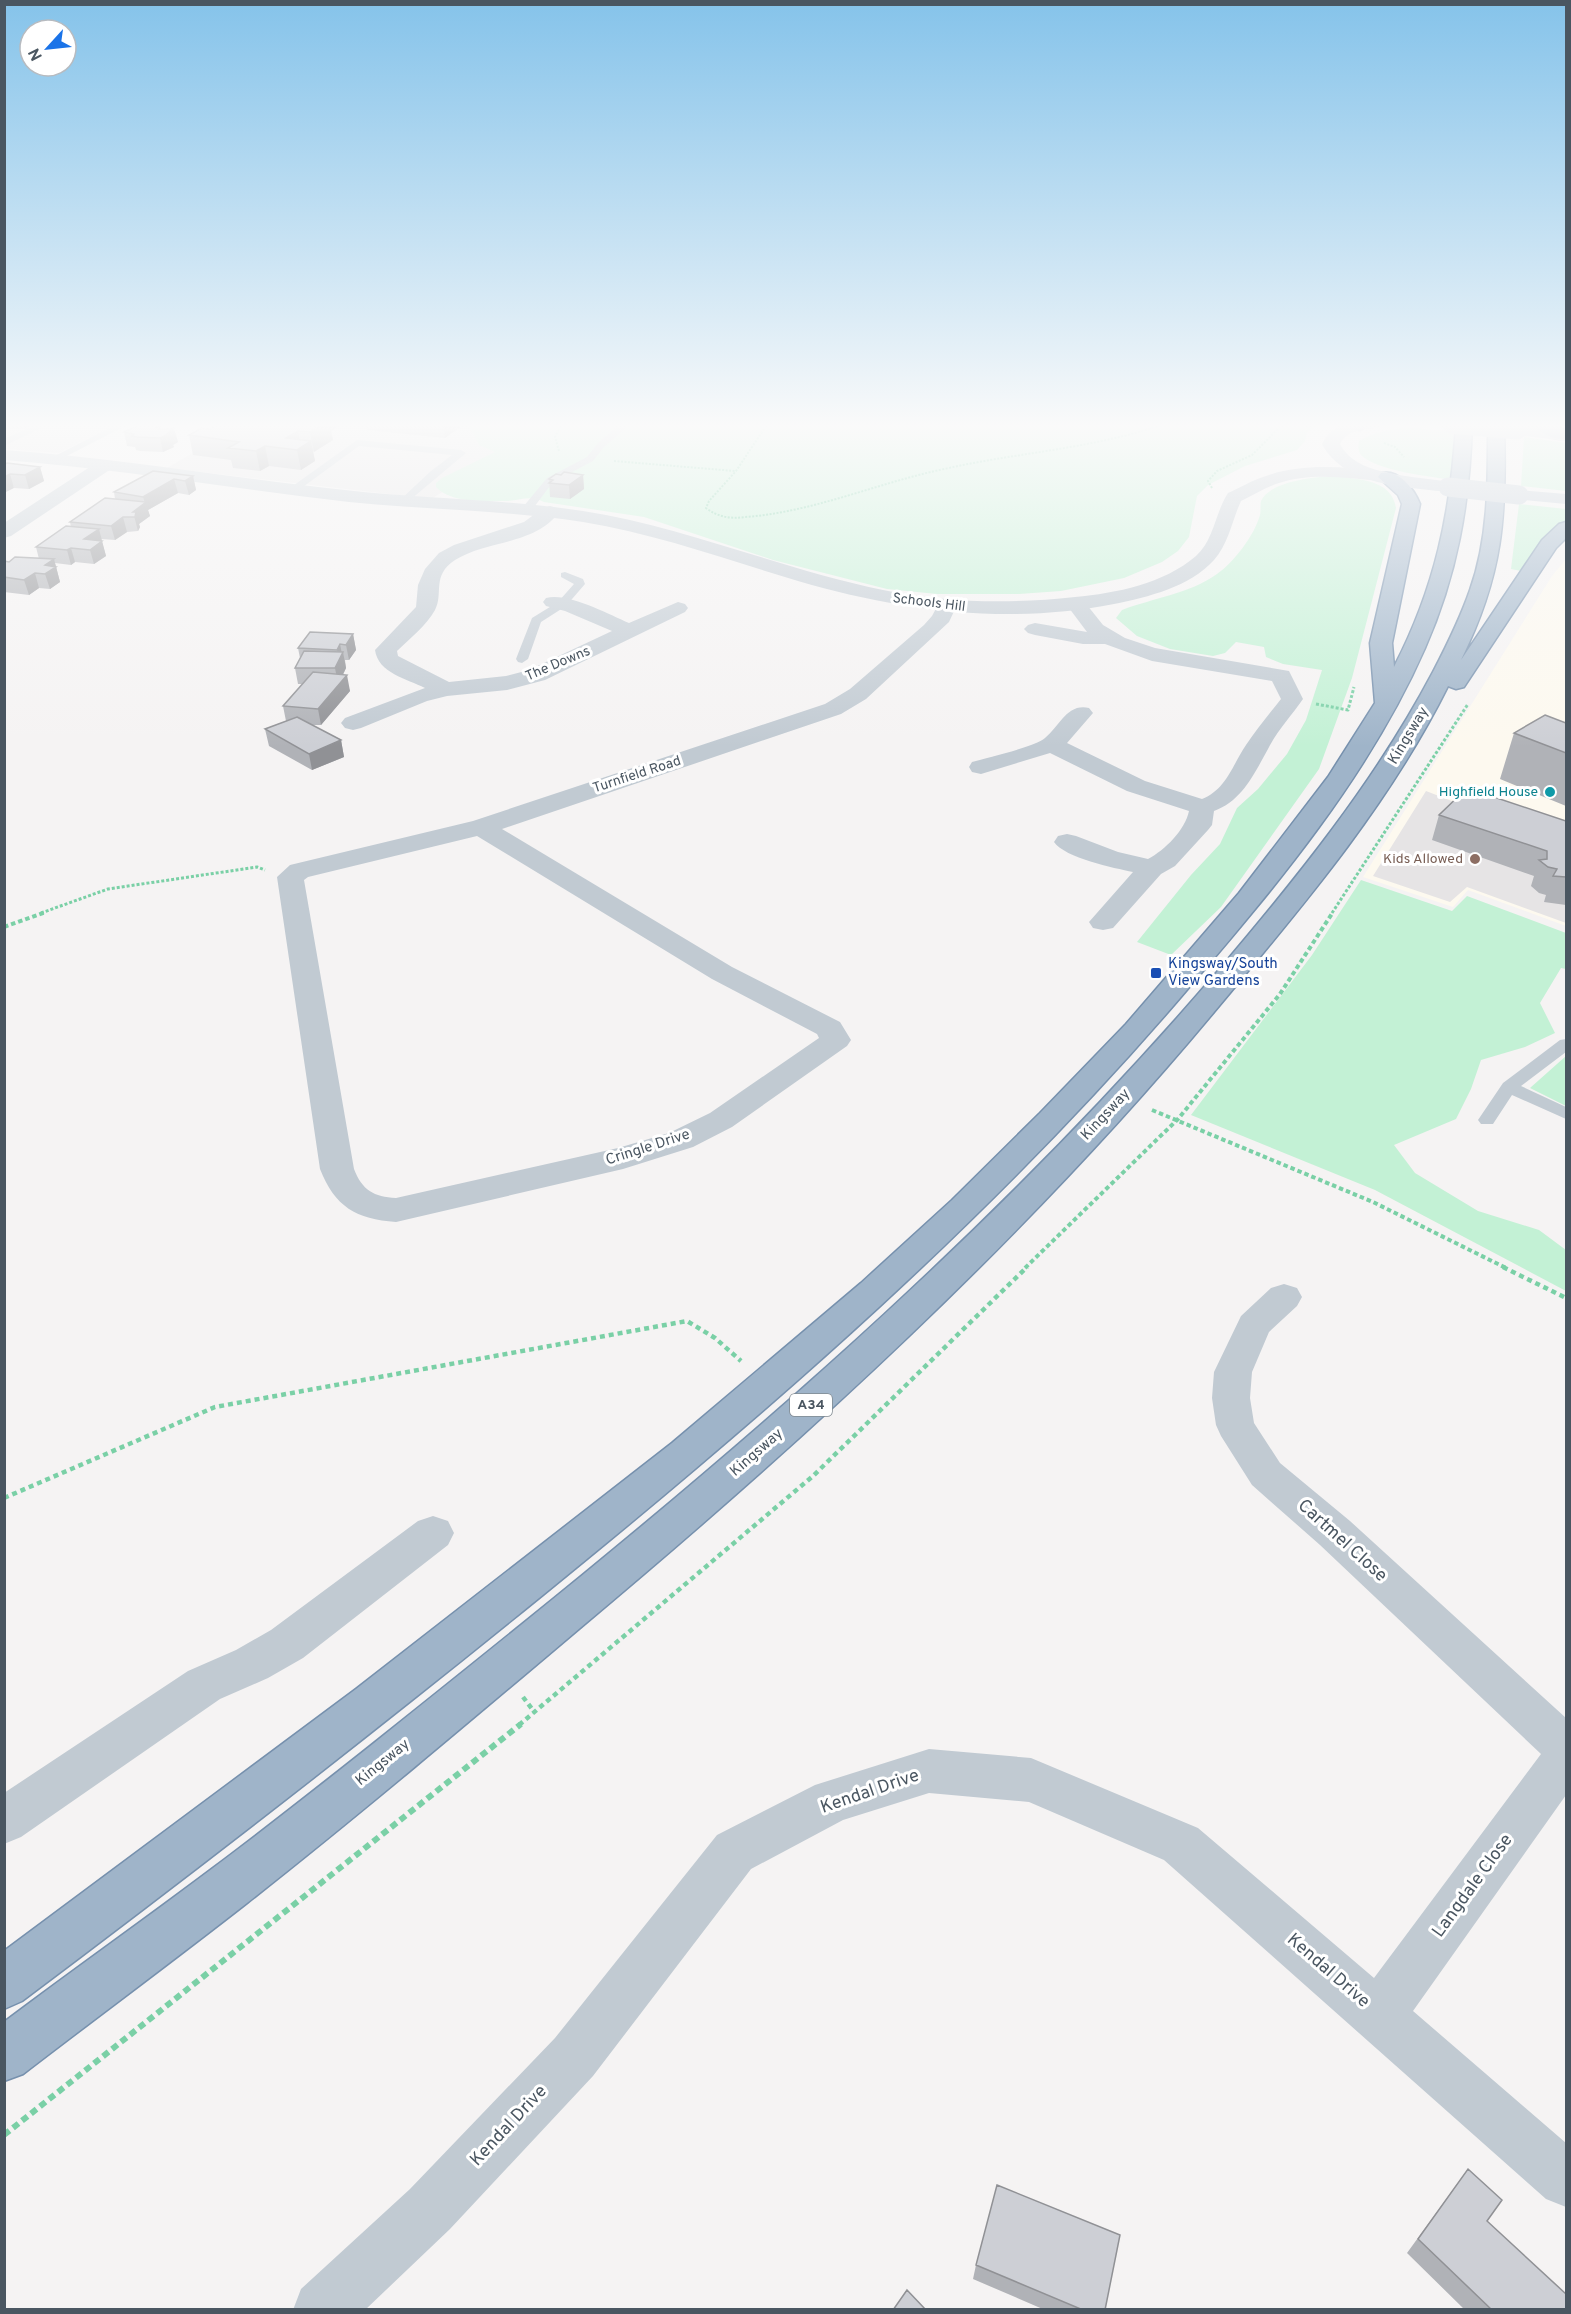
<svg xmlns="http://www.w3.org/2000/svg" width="1571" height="2314" font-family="Overpass,sans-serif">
<rect width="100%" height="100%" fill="#f5f3f3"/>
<path fill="#fdf9ef" d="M1566,559V926L1468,890L1453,907L1363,877L1552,576Z"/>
<path fill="#e6e4e5" d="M4,423H119L59,453L5,449Z
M244,423H504L524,443L431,499L167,468Z
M1426,791L1558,842L1566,837V923L1467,887L1450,902L1373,876Z"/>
<path fill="#c3f1d5" d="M468,423H1321L1307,432L1305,441L1297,450L1245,466L1208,485L1197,496L1189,537L1178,551L1162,562L1124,578L1061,591L1019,594H937L887,589L773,560L644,517L544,502C531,495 522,500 508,501C486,501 452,504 436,487V483L442,478L495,452L479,445Z
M1410,428L1453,431L1454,480C1432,477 1377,471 1361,455C1358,451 1358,446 1359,441C1376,431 1391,429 1410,428Z
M1524,437L1566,443V491L1521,486Z
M1333,476C1357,479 1392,479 1396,508L1352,678L1319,769L1221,907L1171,955L1137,942L1191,875L1220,844L1237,808L1258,789L1287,754L1306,720L1322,670L1283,664L1266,657L1264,647L1236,642L1225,653L1213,656L1170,649L1137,636L1116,618L1122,610C1153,598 1189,594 1217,574C1234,562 1254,536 1260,515C1261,511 1260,505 1261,501C1270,481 1315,477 1333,476Z
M1519,504L1566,509V522L1548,537L1521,571L1511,569Z
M1361,880L1452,911L1467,896L1566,933V969L1561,968L1540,1003L1555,1033L1525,1047L1481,1060L1471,1089L1456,1119L1394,1145L1415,1173L1478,1211L1539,1230L1566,1250V1291L1375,1190L1191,1115L1312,955Z
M1566,1056V1106L1530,1088Z"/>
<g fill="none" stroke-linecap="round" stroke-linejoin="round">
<defs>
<path id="trunk" d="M1353,423H1373L1360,430L1354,429Z
M1456,423H1472C1470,503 1457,575 1425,648C1369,776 1276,886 1186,991C995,1215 772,1409 544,1594C373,1733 198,1869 22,2001L4,2009V1951L356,1689L672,1443L861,1283L952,1200L1040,1113L1126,1024L1239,893L1328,777L1375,703L1370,643L1402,504L1398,495L1378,477L1381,473C1399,469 1414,489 1420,504L1392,643L1394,667C1435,588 1451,512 1456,423Z
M1488,423H1504C1507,517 1503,575 1461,660L1542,540L1559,524L1566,522V538L1556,548L1464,687L1456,689L1448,686C1388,807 1299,910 1214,1012C1025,1239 806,1439 580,1628C470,1721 360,1814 247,1903C173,1961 97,2017 23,2074L4,2081V2022C73,1970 144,1920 213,1868C317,1790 419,1707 521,1625C770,1424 1009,1215 1217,972C1297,878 1375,782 1433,672C1447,645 1460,619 1470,590C1489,537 1488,479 1488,423Z
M1531,423H1552L1566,431V438C1555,442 1539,432 1531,423Z"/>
</defs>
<use href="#trunk" stroke="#7690ad" stroke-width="3"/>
<path stroke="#7ad0a6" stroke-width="2" stroke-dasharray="2 1.5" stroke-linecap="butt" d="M768,423L736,471L709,501L706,508C718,517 730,519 745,517C814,512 877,483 944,469C1019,452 1094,449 1167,423
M1295,423L1312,427
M1384,443L1395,447L1404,457
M559,451L555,437L562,423
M614,461L735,471
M1212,488L1208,481L1217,471L1252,455L1284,423"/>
<path stroke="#7ad0a6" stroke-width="3" stroke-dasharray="3 2" stroke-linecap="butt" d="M1316,704L1348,710L1354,687
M41,913L108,889L257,867L265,870
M1332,913L1468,704"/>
<path stroke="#7ad0a6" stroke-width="4" stroke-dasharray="4.5 3" stroke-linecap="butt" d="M4,927L46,912
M1152,1110L1373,1202L1506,1268
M1025,1268L1178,1119L1280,994L1333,912"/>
<path stroke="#7ad0a6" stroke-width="4.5" stroke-dasharray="5 4" stroke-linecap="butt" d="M1503,1267L1566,1298
M4,1498L215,1407L687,1321L715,1338L741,1361
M523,1697L535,1713
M519,1725L813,1476L1027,1267"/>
<path stroke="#7ad0a6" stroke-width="6" stroke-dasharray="7 4.5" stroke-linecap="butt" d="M4,2135L521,1724"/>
<path fill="#c1cad2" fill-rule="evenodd" d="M40,423H52L4,446V439Z
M119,423H131L57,461L49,459Z
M621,423H631L604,447L593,461L553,482L531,511H523V507L547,478L587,457L598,443Z
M357,440L461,450L466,453L404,505L400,504V500L431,471L452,455L359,446L296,492H290V488Z
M565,572L583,579L585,584L566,606L541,622L528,659L522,663L518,662L516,659L532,618L558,602L574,584L561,577V573Z
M1566,1039V1052L1521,1086L1566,1107V1119L1512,1095L1493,1124H1481L1478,1120L1503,1083L1560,1040Z"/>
<path fill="#c1cad2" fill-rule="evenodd" d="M105,460L111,461L114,465L111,469L11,536L4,538V523L99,461Z
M550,506L557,508L559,512C536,545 486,540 455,560C431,576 444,593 435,610C427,625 409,639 397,651L398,656L449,682L506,676L529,670L612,631L565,611L546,606L543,602L546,598C568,592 608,614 629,623L678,602L685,604L688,608L685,612L545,680L507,690L447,696L427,701L361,728L353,730L345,728L341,723L345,718L425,688C407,679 378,673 375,650L416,607L418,585L425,569L439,553L454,545L524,522L543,508Z
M1076,598L1083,600L1103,625L1125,638L1155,648L1289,671L1303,699C1292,715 1277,731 1268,749C1254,774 1242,801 1214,811L1212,825L1208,830L1175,866L1161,874L1113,928L1103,930L1093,928L1089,922L1133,872C1114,868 1065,858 1054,842L1058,836L1067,834L1076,836L1118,852L1148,859C1165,850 1185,830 1189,811L1127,791L1050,753L981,774L972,772L969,767L972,762C988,757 1035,747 1045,738C1060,726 1067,703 1089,708L1093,713L1067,743L1145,781L1202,799C1226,790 1233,764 1246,745C1257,729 1269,714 1281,699L1272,681L1152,661L1105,644H1083L1035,635L1028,633L1024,629L1028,625L1035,623L1087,632L1066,604L1069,600Z
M946,601L953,603L956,607L949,622L866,699L841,714L502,829L732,967L840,1022L851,1040L847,1046L732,1127L693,1147L623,1169L396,1222C356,1219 335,1207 320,1169L277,877L290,865L473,821L825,704L850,689L924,625L932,616L939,603ZM477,836L712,979L817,1034L819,1038L710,1113L669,1133L618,1148L396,1198C374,1197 362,1190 354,1169L304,880L308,877Z
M1284,1284L1297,1288L1302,1297L1297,1306L1269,1332L1252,1372L1250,1398L1254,1423L1280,1463L1350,1521L1566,1718V1795L1413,2011L1566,2143V2207L1546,2199L1164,1860L1029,1802L929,1793L843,1820L751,1869L593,2076L450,2229L365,2310H293L301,2289L410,2189L555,2038L717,1835L815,1785L929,1749L1031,1758L1198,1828L1374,1978L1541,1754L1320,1545L1252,1485L1221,1436L1216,1425L1212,1398L1214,1372L1241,1316L1271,1288Z
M433,1516L448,1521L454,1533L448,1545L303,1658L268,1678L220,1699L21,1837L4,1844V1793L188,1671L236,1650L271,1630L418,1521Z"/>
<path fill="#c1cad2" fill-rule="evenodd" d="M4,450C118,458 231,478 345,490C424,499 504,499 583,511C685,527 781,569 883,590C946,603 1011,604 1075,597C1117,593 1163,584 1196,556C1214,540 1215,513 1228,493C1240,488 1252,480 1266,476C1303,463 1342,467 1381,471L1387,472L1390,476L1387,480L1381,481C1348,478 1311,472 1279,483C1266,487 1254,495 1241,501C1232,520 1229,543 1214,560C1190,587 1148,597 1114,604C1007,625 901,611 798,581C727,560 657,534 583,522C506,510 427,510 349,502C234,489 120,469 4,460Z"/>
<path fill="#c1cbd6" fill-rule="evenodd" d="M1381,423L1379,427C1365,430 1347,429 1340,444C1358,479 1420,475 1454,483L1457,487L1454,491L1448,492C1406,487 1344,486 1322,444C1334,419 1357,423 1381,423Z
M1517,425L1566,431V441L1511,434L1509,430L1511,426Z
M1519,490L1566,494V504L1513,499L1510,495L1513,491Z"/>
<use href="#trunk" fill="#9fb4c9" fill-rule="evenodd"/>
<path stroke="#c1cbd6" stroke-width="19" d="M1451,424L1517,430
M1448,487L1519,495"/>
</g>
<path fill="#b0b2b7" d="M4,423H33L25,428L4,429Z
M219,423H345L331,431L333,440L313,452L315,461L301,470L269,466L260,471L233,468L231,460L193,455L189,435L210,429Z
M366,423H464V424L445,438L367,430Z
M161,429L178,442L173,445L174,447L163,452L140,451L136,450L135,447L127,446L124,432Z
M4,465L40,467L44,481L29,489L14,488Z
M153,471L193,476L196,490L189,495L178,493L148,510L150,516L139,524L140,527L138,531L127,532L115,540L101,539L106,556L94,564L75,562L71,565L55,563L60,582L50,589L39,588L29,595L4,592V561L9,562L39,559L36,547L71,527L70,522L115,499L114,492Z
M561,475H583L584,489L570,499L550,497L549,479Z
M353,634L356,650L349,660H345L346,668L343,675L350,691L321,725H312L341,740L344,757L312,770L269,746L265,729L286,721L283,706L302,684H298L295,668L300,658L298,648Z
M1566,723V806L1500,779L1514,733Z
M1439,815L1566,821V905L1544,902L1546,895L1539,893L1531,886L1534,876L1432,840Z
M1468,2169L1487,2221L1566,2310H1465L1407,2253Z
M976,2265L1105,2310H1045L973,2279Z"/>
<path fill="#909195" d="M24,423H33L25,428Z
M273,423H300L275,445L271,425Z
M325,423H345L331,431L333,440L314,452L310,432Z
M443,423H464V424L445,438Z
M160,425L163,437L174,428L178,442L173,445L174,447L163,452L160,438L155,428Z
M298,431L301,447L311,441L315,461L301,470L297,450L286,438Z
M265,446L269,466L260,471L256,451Z
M40,467L44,481L29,489L25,475Z
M10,474L14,488L4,493V477Z
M583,475L584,489L570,499L569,485Z
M193,476L196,490L189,495L185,481Z
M174,479L178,493L148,510L150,516L139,524L140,527L138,531L133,512L145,503L143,497Z
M123,517L127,532L115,540L111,526Z
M99,529L106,556L94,564L90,550L84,539Z
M71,548L75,562L71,565L67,550Z
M54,559L60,582L50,589L45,574V565Z
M35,573L39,588L29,595L24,580Z
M353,634L356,650L349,660L346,645Z
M340,644L342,654L343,652L346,668L338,684L335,668L339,661L337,650Z
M347,675L350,691L321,725L318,709Z
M341,740L344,757L312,770L309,754Z"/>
<path fill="#cdcfd5" stroke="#909195" stroke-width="1.5" d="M219,423H273L271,425L280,426L284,423H325L310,432L298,431L286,438L311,441L297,450L265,446L256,451L228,448L239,442L189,435L202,428L210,429Z
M140,425H160L155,428L163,429L174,428L168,433H171L160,438L137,437L132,436L134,434L124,432Z
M7,463L40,467L25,475L10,474L4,477V465Z
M153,471L193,476L185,481L174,479L143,497L114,492Z
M564,472L583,475L569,485L549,483L553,480L549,479L556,474L561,475Z
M105,498L146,502L133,512H136L135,517H123L111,526L70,522Z
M66,526L99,529L84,539L102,541L90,550L71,548L67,550L36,547Z
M15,557L54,559L45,565L56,567L45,574L35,573L24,580L4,577V561L9,562Z
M310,632L353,634L346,645L340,644L337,650L298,648Z
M304,651L343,652L335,668H295Z
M313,672L347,675L318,709L283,706Z
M1545,715L1566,723V753L1514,733Z
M297,717L341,740L309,754L265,729Z
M1467,788L1566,821V877L1553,876L1557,869L1548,867L1539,860L1547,859V851L1439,815Z
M1468,2169L1502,2200L1487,2221L1566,2294V2310H1492L1418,2239Z
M997,2185L1120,2235L1105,2310H1083L976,2265Z
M907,2290L926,2310H893Z"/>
<linearGradient id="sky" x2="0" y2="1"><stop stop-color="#85c3ea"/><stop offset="0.57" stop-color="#fafafa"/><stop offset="1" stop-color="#fafafa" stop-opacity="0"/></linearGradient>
<rect width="1571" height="747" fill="url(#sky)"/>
<circle fill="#0f9aa8" stroke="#fff" stroke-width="2" cx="1550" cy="792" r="6"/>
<circle fill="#8d6e63" stroke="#fff" stroke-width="2" cx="1475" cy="859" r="6"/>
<rect fill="#1a4fb4" stroke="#fff" stroke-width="2" x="1150" y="967" width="12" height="12" rx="3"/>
<g text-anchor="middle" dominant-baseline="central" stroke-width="6" stroke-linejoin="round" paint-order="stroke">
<g font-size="14" fill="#4a5661" stroke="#fff">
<text transform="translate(929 603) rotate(7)">Schools Hill</text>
<text transform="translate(558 664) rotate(-23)">The Downs</text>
<text transform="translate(637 775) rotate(-18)">Turnfield Road</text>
</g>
<g font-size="14" fill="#0d838f" stroke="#fff" text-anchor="end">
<text x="1538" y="792">Highfield House</text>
</g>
<g font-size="14" fill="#785e54" stroke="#fff" text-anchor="end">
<text x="1463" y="859">Kids Allowed</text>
</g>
<rect fill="#fff" stroke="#808990" stroke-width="1.5" x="790" y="1394" width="42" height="22" rx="4.5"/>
<g font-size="14" font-weight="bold" fill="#4a5661">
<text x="811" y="1405">A34</text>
</g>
<g font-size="15" fill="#4a5661" stroke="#fff">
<text transform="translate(1409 736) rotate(-59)">Kingsway</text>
<text transform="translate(1106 1115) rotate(-47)">Kingsway</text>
<text transform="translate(648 1148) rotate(-18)">Cringle Drive</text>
<text transform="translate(757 1453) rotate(-41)">Kingsway</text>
<text transform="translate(383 1763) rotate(-39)">Kingsway</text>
</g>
<g font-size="15" fill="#164399" stroke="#fff" text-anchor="start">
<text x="1168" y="964">Kingsway/South<tspan x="1168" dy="17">View Gardens</tspan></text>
</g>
<g font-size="18" fill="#4a5661" stroke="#fff">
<text transform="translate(1342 1541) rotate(42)">Cartmel Close</text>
<text transform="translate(870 1792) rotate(-19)">Kendal Drive</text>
<text transform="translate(1473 1886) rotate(-54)">Langdale Close</text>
<text transform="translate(1328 1971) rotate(41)">Kendal Drive</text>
<text transform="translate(509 2126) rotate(-47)">Kendal Drive</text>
</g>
</g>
<rect width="1571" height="2314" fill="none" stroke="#4a5661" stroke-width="12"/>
<g transform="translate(48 48) rotate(243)"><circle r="28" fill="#ffffff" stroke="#b7bbc0" stroke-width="1.5"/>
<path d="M0-4.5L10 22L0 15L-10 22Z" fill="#1a73e8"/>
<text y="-9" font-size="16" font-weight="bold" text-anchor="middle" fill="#4a5661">N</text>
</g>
</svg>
